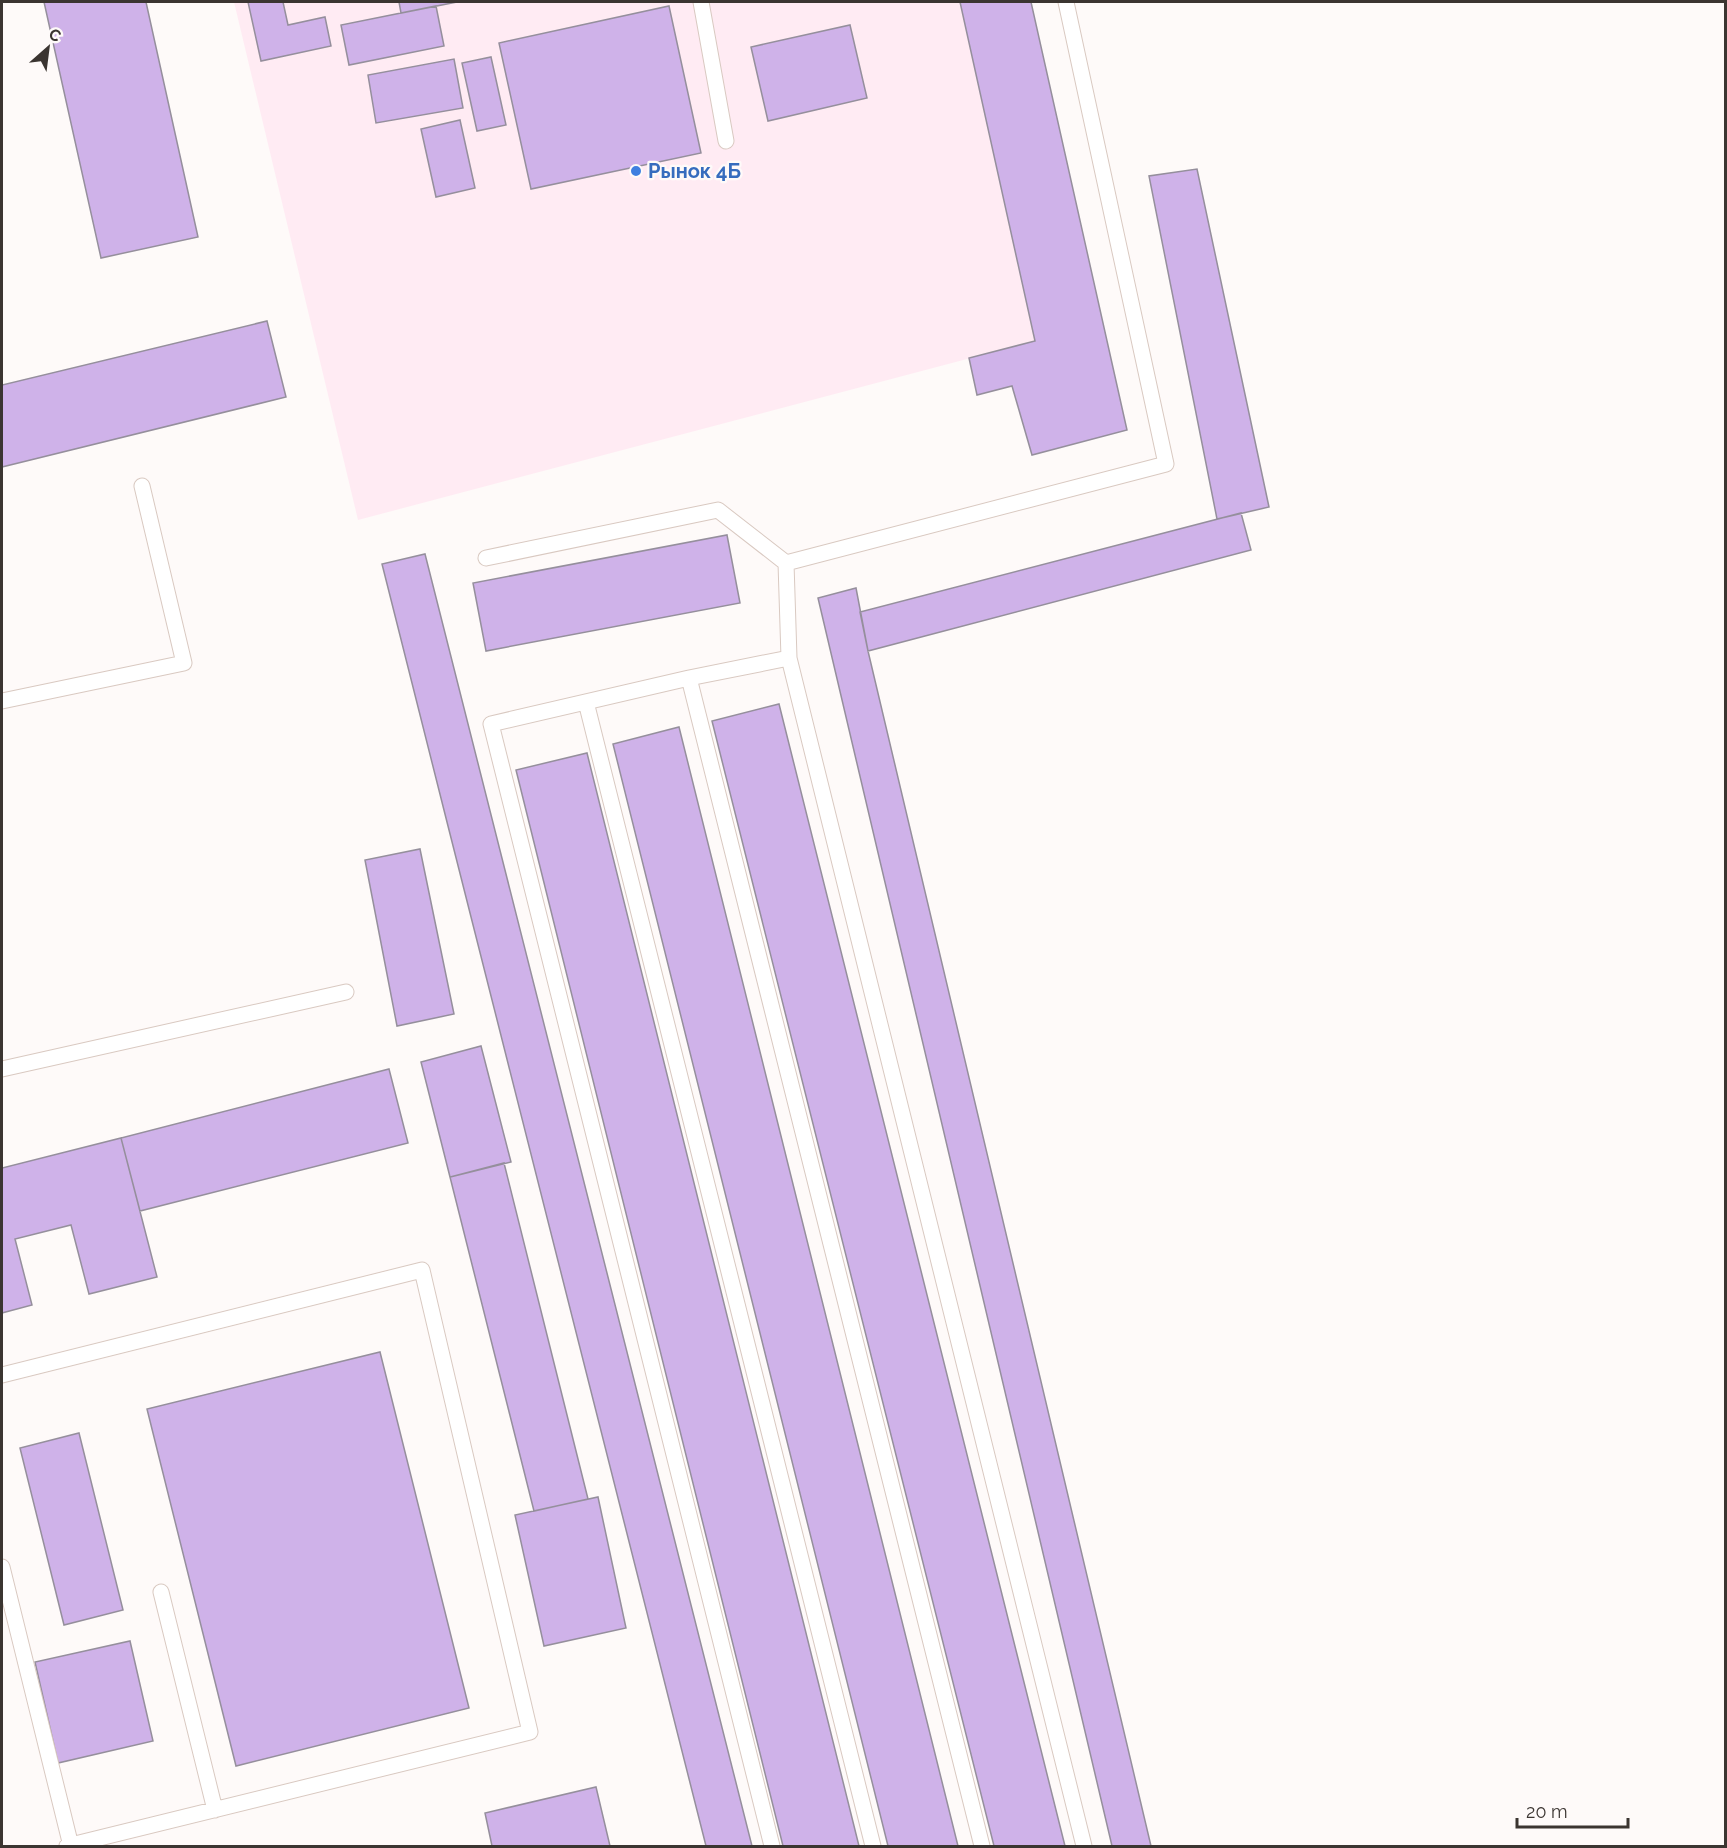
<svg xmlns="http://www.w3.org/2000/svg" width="1727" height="1848" font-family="Raleway,sans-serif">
<rect width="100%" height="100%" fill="#fefaf9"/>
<path fill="#ffebf3" d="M234,2H960L1035,341L358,520Z"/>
<path fill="#cfb2e9" stroke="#958f9c" stroke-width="1.5" d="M44,2H146L198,237L101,258Z
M248,2H283L288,25L325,17L331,46L261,61Z
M399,2H457L401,13Z
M960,2H1031L1127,430L1032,455L1012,386L977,395L969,358L1035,341Z
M436,6L444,46L349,65L341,25Z
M669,6L701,153L531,189L499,43Z
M850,25L867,98L768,121L751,47Z
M491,57L506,125L477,131L462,63Z
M454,59L463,108L376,123L368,75Z
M460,120L475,188L436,197L421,129Z
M1197,169L1269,507L1217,519L1149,176Z
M267,321L286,397L2,467V385Z
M1241,513L1251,550L868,651L860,612Z
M727,535L740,603L486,651L473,583Z
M425,554L752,1846H706L448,826L382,564Z
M856,588L868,651L1151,1846H1112L818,598Z
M779,704L1065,1846H994L712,721Z
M679,727L958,1846H888L613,744Z
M587,753L859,1846H783L516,770Z
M420,849L454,1014L397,1026L365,860Z
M481,1046L511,1162L450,1177L421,1062Z
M389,1069L408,1143L140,1211L121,1138Z
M121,1138L157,1277L89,1294L71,1225L15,1239L32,1305L2,1313V1168Z
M504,1163L588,1499L534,1511L450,1177Z
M380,1352L469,1708L236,1766L147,1409Z
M79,1433L123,1610L64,1625L20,1448Z
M598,1497L626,1628L544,1646L515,1515Z
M130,1641L153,1741L58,1763L35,1662Z
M596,1787L610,1846H492L485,1813Z"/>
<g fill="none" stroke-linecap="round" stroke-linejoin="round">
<defs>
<path id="lane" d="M701,2L726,141
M1066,2L1166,464L786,563L789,658L1084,1846
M486,558L718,510L786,563
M689,678L982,1846
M2,701L184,663L142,486
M586,702L873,1846
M2,1069L346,992
M2,1375L422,1270L530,1732L67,1846
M2,1567L71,1846
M161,1592L215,1810
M772,1846L491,724L689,678L789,658"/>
</defs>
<use href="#lane" stroke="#d9c9c1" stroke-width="17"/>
<use href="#lane" stroke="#fff" stroke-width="15"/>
</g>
<circle fill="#3f7fe0" stroke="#fefaf9" stroke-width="2" cx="636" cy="171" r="6"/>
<g text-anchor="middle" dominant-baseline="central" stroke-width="4.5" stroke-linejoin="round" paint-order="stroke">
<g font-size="20" font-weight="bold" fill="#366cbe" stroke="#fefaf9" text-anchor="start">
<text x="648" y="171">Рынок 4Б</text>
</g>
</g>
<rect width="1727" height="1848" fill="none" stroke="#3b3531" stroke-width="6"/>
<g transform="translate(48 48) rotate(28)" stroke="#fefaf9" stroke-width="4.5" paint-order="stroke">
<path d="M0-4.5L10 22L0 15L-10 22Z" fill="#3b3531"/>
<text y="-9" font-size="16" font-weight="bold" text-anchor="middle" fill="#3b3531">С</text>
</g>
<path d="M1517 1818v9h111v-9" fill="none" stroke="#3b3531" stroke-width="3"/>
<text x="1526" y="1818" font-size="18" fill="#3b3531" stroke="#fefaf9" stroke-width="4.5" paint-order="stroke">20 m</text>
</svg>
